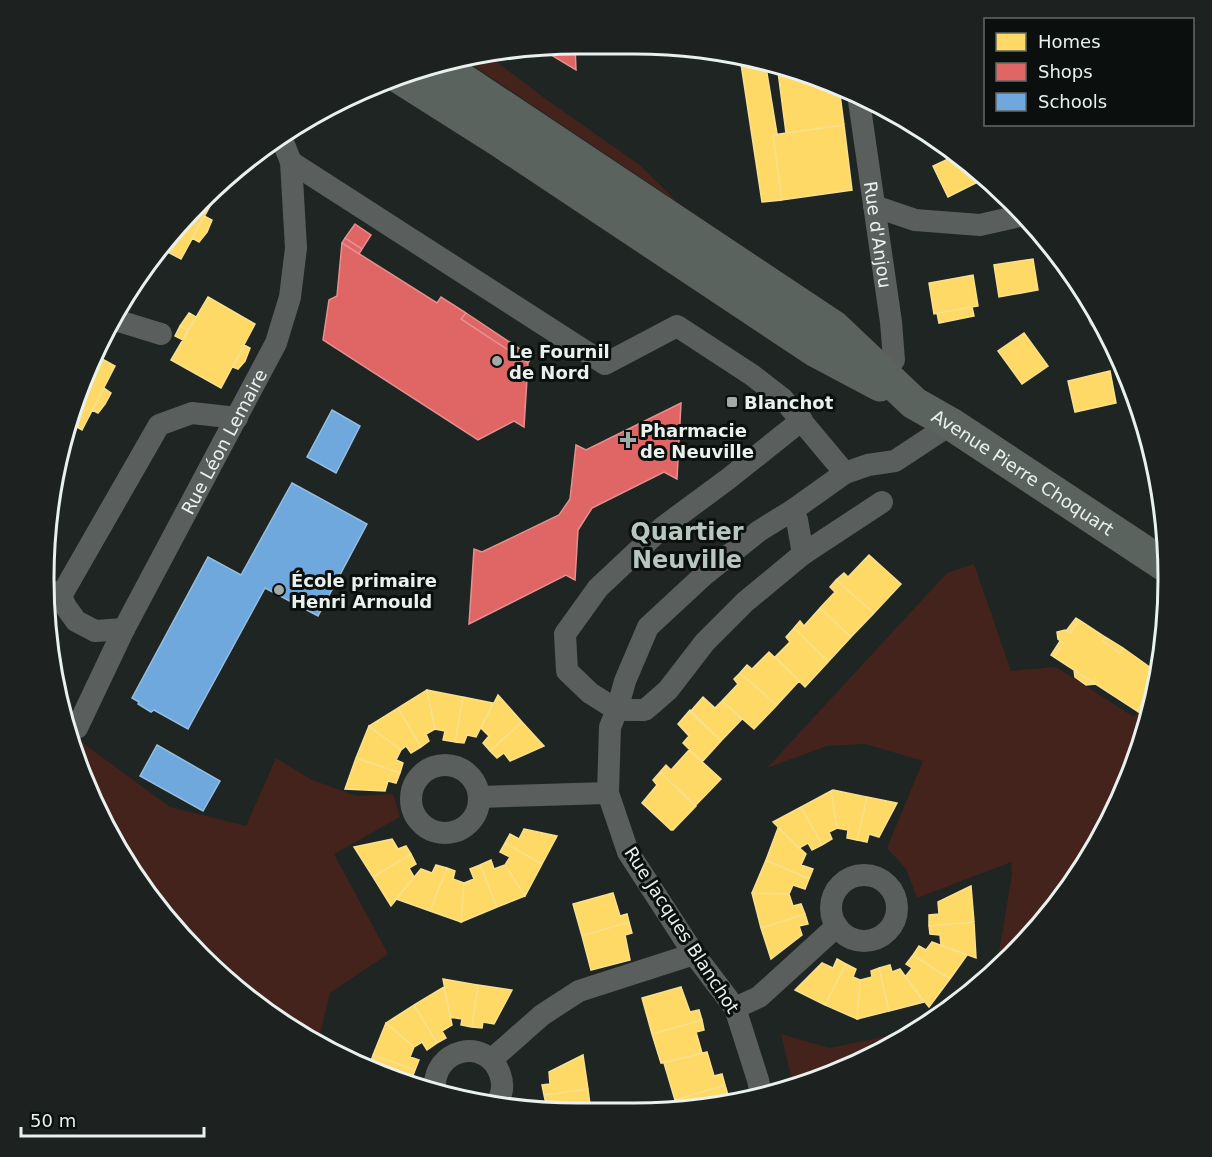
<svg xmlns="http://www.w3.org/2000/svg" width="1212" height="1157" font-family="'DejaVu Sans',sans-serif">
<rect width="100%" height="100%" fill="#1f2522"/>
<path fill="#43231c" d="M485,53L543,97L641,166L677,202L462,58L474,54Z
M974,564L1011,671L1056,667L1134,717L1155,689L1150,717L1113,815L1058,904L996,971L1012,874L1011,862L917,898L906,869L887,848L923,761L865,744L827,746L767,768L947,573Z
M68,732L170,807L246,826L276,758L312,780L357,796L393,794L400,817L334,854L388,954L330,993L318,1043L281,1023L176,931L115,846L72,751Z
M917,1030L901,1042L805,1085L794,1088L781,1034L829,1048Z"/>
<path fill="#ffd966" stroke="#f8e08f" stroke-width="1.5" d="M740,59L765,61L741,64Z
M765,61L777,134L773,135L782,200L762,202L741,64Z
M777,64L839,87L844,125L786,133Z
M844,125L852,190L782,200L773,135Z
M959,154L978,172L982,180L948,197L933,166Z
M212,193L216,195L181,259L160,248L176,225Z
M204,216L212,220L207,232L199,242L192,238Z
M1033,259L1038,290L999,297L994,265Z
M973,275L978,306L934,314L929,283Z
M208,297L255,324L221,388L171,360Z
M972,307L974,316L939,323L937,313Z
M189,313L196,317L188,330L180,326Z
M180,326L188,330L183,340L175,336Z
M1024,333L1048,366L1022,384L998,351Z
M244,345L250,348L245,361L238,369L233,367Z
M95,355L115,366L82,430L68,422L72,407Z
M1110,371L1116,403L1075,412L1068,381Z
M104,388L111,393L105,404L98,413L92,410Z
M869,555L901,584L874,613L836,580L844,573L848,577Z
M836,580L874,613L851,637L820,608L835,592L830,587Z
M820,608L851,637L828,662L794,628L800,621L804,626Z
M1076,618L1079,620L1070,633L1066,631Z
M1079,620L1105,637L1103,641L1120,653L1123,648L1158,673L1156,681L1152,687L1155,689L1153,699H1150L1146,697L1137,711L1054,657L1063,643L1058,639L1057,632L1065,630L1070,633Z
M794,628L828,662L805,687L775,657L790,642L786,637Z
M1105,637L1123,648L1120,653L1103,641Z
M1060,641L1063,643L1054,657L1051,655Z
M769,652L799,681L777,705L740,673L747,665L752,669Z
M1074,670L1096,684L1086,685L1075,677Z
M740,673L777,705L754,729L722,701L738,684L734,679Z
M427,690L435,729L426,734L429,741L421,747L398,708Z
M427,690L463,697L455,742L443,740L445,731L435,729Z
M498,695L522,722L490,751L483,743L489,736L481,728Z
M463,697L493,703L476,737L467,735L464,743L455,742Z
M703,697L715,708L722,701L742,719L721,741L690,712Z
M1146,697L1150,699L1140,713L1137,711Z
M398,708L421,747L411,753L406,746L401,750L369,726Z
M690,710L721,741L702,762L683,743L689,736L678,724Z
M522,722L544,746L510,761L504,753L497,758L490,751Z
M369,726L401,750L396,760L403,763L400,773L356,758Z
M689,750L721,779L695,806L660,772L666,765L671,770Z
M356,758L400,773L396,783L388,781L385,791L345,789Z
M660,772L696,806L673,830H671L642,803L657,785L653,780Z
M833,790L867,797L857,840L847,838L848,830L837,828L831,791Z
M831,791L837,828L829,832L832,839L822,845L801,807Z
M867,797L897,803L879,837L869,834L867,842L857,840Z
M801,807L822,845L812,850L808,843L799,848L773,822Z
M778,828L806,854L801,865L813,869L809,879L766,860Z
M524,829L557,836L542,864L505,843L510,834L519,839Z
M392,839L398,849L406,846L411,854L373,877L354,847Z
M505,843L542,864L525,896L505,865L510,857L500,852Z
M411,854L416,864L409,868L414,877L391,906L373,877Z
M491,860L494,869L505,865L525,896L497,907L480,865Z
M766,860L809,879L805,889L793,885L789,894L752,893Z
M436,865L447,868L430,911L396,899L421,869L432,873Z
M480,865L497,907L461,922L464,883L474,879L470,869Z
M447,868L455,871L453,879L464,883L461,922L430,911Z
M971,886L974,922L929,926V915L939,914L938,902Z
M613,893L620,916L627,914L629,922L582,936L573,904Z
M752,893L789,894L793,906L801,904L805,914L761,928Z
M805,914L808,924L799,926L802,935L771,959L761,928Z
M629,922L632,933L625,935L630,960L591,970L582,936Z
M974,922L976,958L941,945L940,935L930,934L929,926Z
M932,942L967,955L950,979L913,955L919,946L926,950Z
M913,955L950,979L929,1007L905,977L912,968L906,964Z
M837,959L846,964L825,1005L795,990L822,963L833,968Z
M846,964L856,969L853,977L860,980L857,1019L825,1005Z
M890,965L892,972L900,969L924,1002L889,1011L879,968Z
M879,968L889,1011L857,1019L860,980L872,977L871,971Z
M443,979L478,985L472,1027L461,1025L462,1019L450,1017Z
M478,985L512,990L494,1024L483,1022L482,1028L472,1027Z
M444,987L452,1025L442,1031L446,1038L437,1043L414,1005Z
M681,987L690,1012L699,1010L702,1020L652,1034L642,998Z
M414,1005L437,1043L427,1050L422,1042L414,1047L386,1023Z
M702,1020L704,1030L696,1032L702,1053L661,1063L652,1034Z
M386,1023L414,1047L410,1057L419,1060L415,1070L373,1055Z
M707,1052L714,1076L722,1074L725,1085L675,1100L664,1063Z
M373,1055L415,1070L411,1081L402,1078V1081L368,1070Z
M583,1055L588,1089L544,1095L542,1085L550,1084L549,1072Z
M725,1085L728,1095L720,1098L722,1105L703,1109L678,1110L675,1100Z
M588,1089L591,1113H578L554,1111L553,1104H546L544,1095Z"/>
<path fill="#e06666" stroke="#e3908f" stroke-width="1.5" d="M575,44L576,70L538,47Z
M355,224L371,235L362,249L345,238Z
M345,238L362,249L359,254L342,243Z
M342,243L437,303L441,297L466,313L461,319L528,363L524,427L514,421L478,440L323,340L329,300L337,296Z
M466,313L532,357L528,363L461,319Z
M681,403L677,479L664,472L592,508L578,530L575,580L566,575L469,624L474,549L482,552L559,515L570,499L576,445L586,450Z"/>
<path fill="#6fa8dc" stroke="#94bee1" stroke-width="1.5" d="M332,410L360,426L336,473L307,457Z
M292,483L367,524L318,616L265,588L188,729L154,710L151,712L138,704L139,702L132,698L208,557L241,575Z
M157,745L220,781L203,811L140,776Z"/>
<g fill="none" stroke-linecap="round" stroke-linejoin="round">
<g stroke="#5a5e5c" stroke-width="22">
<path id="s1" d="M858,94L891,322L894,360L883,373"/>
<path d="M291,162L605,364L677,326L752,375L783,399L845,473"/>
<path d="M874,206L915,220L980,225L1024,215"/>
<path d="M1098,314L1099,318"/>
<path d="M112,319L161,334"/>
<path d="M793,510L797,520L803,554L745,602L705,642L668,690L645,710H617L590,693L567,671L565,634L598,588L663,527L728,479L802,420"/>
<path d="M803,554L882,502"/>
<path d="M49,590L61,596L66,607L76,621L95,631L124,629"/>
<path d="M61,596L159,425L192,413L237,418"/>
<path id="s2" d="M77,728L124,629L276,343L290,297L296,248L291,162L281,137"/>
<circle cx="445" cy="799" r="34"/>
<path d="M479,797L608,793"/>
<circle cx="864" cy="908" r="33"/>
<path d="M735,1008L759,997L837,926"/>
<path d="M491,1060L542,1015L579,991L694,954"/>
<path d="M435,1091C431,1048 487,1036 500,1074C504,1085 502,1096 495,1105"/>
<path d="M761,1095L758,1080L735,1008L694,954L628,852L608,793L610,727L617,710L625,681L648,627L703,576L759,531L793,510L845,473L868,465L895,461L951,424"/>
</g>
<g stroke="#5a635e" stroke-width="33">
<path id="s3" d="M439,64L834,327L914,403L951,424L1166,566"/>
<path d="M399,77L497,139L816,351L880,385"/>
</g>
</g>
<g fill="#a2aaa7" stroke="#0b100e" stroke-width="2">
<circle cx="497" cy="361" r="6"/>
<rect x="726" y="396" width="12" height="12" rx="3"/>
<path d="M625 431h6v6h6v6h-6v6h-6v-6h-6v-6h6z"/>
<circle cx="279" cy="590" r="6"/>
</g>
<g text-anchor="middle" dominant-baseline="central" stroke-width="6" stroke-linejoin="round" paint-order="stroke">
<g font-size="18" fill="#e9f1ee" stroke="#0b100e">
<text stroke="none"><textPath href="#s1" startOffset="142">Rue d'Anjou</textPath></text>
<text stroke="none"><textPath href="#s2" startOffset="322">Rue Léon Lemaire</textPath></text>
<text stroke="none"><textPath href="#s3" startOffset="714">Avenue Pierre Choquart</textPath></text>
<text transform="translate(682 930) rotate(57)">Rue Jacques Blanchot</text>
</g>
<g font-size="18" font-weight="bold" fill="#e9f1ee" stroke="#0b100e" text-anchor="start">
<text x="509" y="351">Le Fournil<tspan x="509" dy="21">de Nord</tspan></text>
<text x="744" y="402">Blanchot</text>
<text x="640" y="430">Pharmacie<tspan x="640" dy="21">de Neuville</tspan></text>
<text x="291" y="580">École primaire<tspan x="291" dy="21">Henri Arnould</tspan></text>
</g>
<g font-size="24" font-weight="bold" fill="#b7c7c0" stroke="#0b100e">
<text x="687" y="532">Quartier<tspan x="687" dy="28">Neuville</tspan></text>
</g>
</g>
<path d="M0 0H1212V1157H0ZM578 54H634A524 524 0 0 1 1158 578V579A524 524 0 0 1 634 1103H578A524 524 0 0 1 54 579V578A524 524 0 0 1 578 54Z" fill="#1d2220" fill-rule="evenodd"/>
<path fill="none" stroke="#e9f1ee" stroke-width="3" d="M578 54H634A524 524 0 0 1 1158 578V579A524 524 0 0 1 634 1103H578A524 524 0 0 1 54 579V578A524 524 0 0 1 578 54Z"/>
<rect x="984" y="18" width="210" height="108" fill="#0b100e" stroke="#646a68" stroke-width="1.5"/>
<rect x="996" y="33" width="30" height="18" fill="#ffd966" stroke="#646a68" stroke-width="1.5"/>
<text x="1038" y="48" font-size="18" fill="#e9f1ee">Homes</text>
<rect x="996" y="63" width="30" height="18" fill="#e06666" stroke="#646a68" stroke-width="1.5"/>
<text x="1038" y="78" font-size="18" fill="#e9f1ee">Shops</text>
<rect x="996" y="93" width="30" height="18" fill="#6fa8dc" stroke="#646a68" stroke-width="1.5"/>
<text x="1038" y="108" font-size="18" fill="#e9f1ee">Schools</text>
<path d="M21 1127v9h183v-9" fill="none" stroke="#e9f1ee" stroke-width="3"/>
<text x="30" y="1127" font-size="18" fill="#e9f1ee" stroke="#0b100e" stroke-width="4.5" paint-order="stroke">50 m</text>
</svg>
